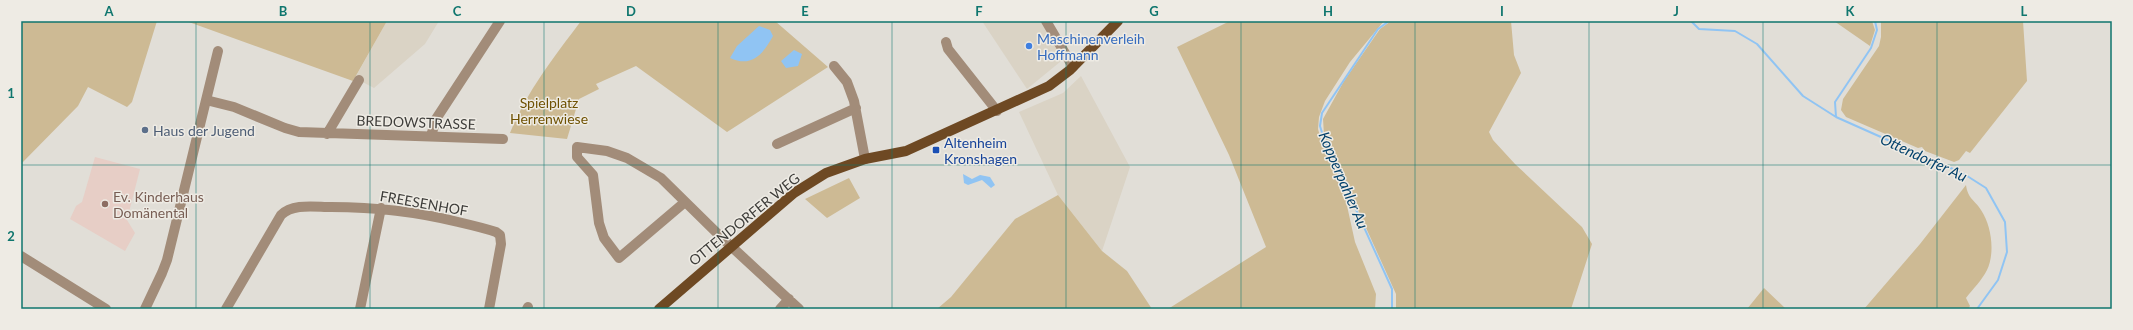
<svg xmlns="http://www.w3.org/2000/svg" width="2133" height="330" font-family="Lato,sans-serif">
<rect width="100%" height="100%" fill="#e1ded7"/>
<path fill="#dad3c5" d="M387,21H439L425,44L374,88L355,78Z
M982,21H1051L1071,53L1027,89Z
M1081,76L1130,167L1102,251L1058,195L1019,112L1063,93Z"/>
<path fill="#e7cec6" d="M95,157L140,169L127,220L135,233L125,251L70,219L76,206L82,202Z"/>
<path fill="#cdba94" d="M21,21H157L132,102L127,107L88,87L78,106L21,164Z
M186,21H387L353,81Z
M581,21H775L828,67L727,132L636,66L596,84L599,89L579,99L567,139L510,133C527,91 554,57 581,21Z
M1230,21H1384L1350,62L1325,101L1319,117L1318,129L1322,143L1342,183L1355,242L1376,294L1375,309H1168L1266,247L1229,155L1177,47Z
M1391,21H1511L1514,55L1521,73L1489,132L1493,140L1515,164L1582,227L1592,244L1571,309H1396V294L1324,135L1323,119L1344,81L1380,29Z
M1834,21H1872L1875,30L1870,46Z
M1881,21H2023L2027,81L1970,153L1966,151L1959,160L1954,162L1925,151L1922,147L1918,148L1846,117L1841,110L1843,99L1879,46L1881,37Z
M849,178L860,198L827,218L805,199Z
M1966,185C1968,199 1974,199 1981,210C1992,226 1995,254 1987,270C1982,280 1973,289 1966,298L1970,306L1968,309H1864L1920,244Z
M1058,195L1102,251L1127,271L1152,309H937L951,297L1015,219Z
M1764,288L1786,309H1747Z"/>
<path fill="#90c4f3" d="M759,26L770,30L773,36C763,54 752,68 730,58L737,46Z
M794,50L802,54L798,66L786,68L781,61Z
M963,174L972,179L980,175L990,177L995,185L991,188L982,180L968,185L964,183Z"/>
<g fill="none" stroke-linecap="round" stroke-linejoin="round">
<path stroke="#90c4f3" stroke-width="2" d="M1389,21L1378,29L1322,113L1320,126L1324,139L1392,289V309
M1691,21L1699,29L1735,31L1757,44L1803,96L1836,117L1964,174L1986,188L2005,222L2007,252L1998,280L1977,309
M1836,117L1835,102L1871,48L1877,30L1875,21"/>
<path stroke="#a28c79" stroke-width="10" d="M1046,21L1073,67
M946,42L948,49L997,111
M834,66L847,82L854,101L865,159
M206,100L234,107L285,128L299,132L503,139
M327,134L359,80
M431,136L436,119L500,21
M777,144L856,108
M685,202L619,258L604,238L599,223L593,175L577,157V147L607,151L627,158L661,178L721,237L799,309
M21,256L106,309
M145,309L162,273L167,260L218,51
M226,309L281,215C293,203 315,207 331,207C376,207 414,211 458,222C471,225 484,228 496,232L500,235L501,244L489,309
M360,309L381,208
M527,309L528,307
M780,309L789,299"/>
<path stroke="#6e4923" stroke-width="10" d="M659,309L794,193L826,173L865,159L906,151L1049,86L1070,70L1118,21"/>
</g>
<path fill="none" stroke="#0f766e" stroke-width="1" stroke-opacity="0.55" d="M196,21V309M370,21V309M544,21V309M718,21V309M892,21V309M1066,21V309M1241,21V309M1415,21V309M1589,21V309M1763,21V309M1937,21V309M21,165H2112"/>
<circle fill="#3f7fe0" stroke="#eeebe4" stroke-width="1.5" cx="1029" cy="46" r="4"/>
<circle fill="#5c6f8a" stroke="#eeebe4" stroke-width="1.5" cx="145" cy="130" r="4"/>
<rect fill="#1a4fb4" stroke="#eeebe4" stroke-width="1.5" x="932" y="146" width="8" height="8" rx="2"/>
<circle fill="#8d6e63" stroke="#eeebe4" stroke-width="1.5" cx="105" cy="204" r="4"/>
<g text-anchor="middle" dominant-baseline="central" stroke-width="3" stroke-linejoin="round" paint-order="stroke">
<g font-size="14" fill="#366cbe" stroke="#eeebe4" text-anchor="start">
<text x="1037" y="38">Maschinenverleih<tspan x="1037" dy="16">Hoffmann</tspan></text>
</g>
<g font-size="14" fill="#6f5102" stroke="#eeebe4">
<text x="549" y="102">Spielplatz<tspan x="549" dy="16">Herrenwiese</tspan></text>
</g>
<g font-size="14" fill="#3e3d3a" stroke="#eeebe4">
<text transform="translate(416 122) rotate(2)">BREDOWSTRASSE</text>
<text transform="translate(424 203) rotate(10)">FREESENHOF</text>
<text transform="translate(744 219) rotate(-39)">OTTENDORFER WEG</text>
</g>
<g font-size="14" fill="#4e5e75" stroke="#eeebe4" text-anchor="start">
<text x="153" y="130">Haus der Jugend</text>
</g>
<g font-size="14" fill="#164399" stroke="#eeebe4" text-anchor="start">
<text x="944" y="142">Altenheim<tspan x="944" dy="16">Kronshagen</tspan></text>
</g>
<g font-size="14" fill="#785e54" stroke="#eeebe4" text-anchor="start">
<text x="113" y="196">Ev. Kinderhaus<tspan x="113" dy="16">Domänental</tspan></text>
</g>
<g font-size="15" font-style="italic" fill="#03416b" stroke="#eeebe4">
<text transform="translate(1924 157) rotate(25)">Ottendorfer Au</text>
<text transform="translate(1344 180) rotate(67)">Kopperpahler Au</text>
</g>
</g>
<rect width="2133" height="330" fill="none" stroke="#eeebe4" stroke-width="44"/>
<rect x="22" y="22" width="2089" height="286" fill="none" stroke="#0f766e" stroke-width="1.5"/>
<g font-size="13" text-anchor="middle" font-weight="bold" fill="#0f766e">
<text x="109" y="16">A</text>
<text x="283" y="16">B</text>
<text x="457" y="16">C</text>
<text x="631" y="16">D</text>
<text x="805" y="16">E</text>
<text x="979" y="16">F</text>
<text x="1154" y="16">G</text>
<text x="1328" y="16">H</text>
<text x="1502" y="16">I</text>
<text x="1676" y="16">J</text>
<text x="1850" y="16">K</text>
<text x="2024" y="16">L</text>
<text x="11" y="98">1</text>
<text x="11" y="241">2</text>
</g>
</svg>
